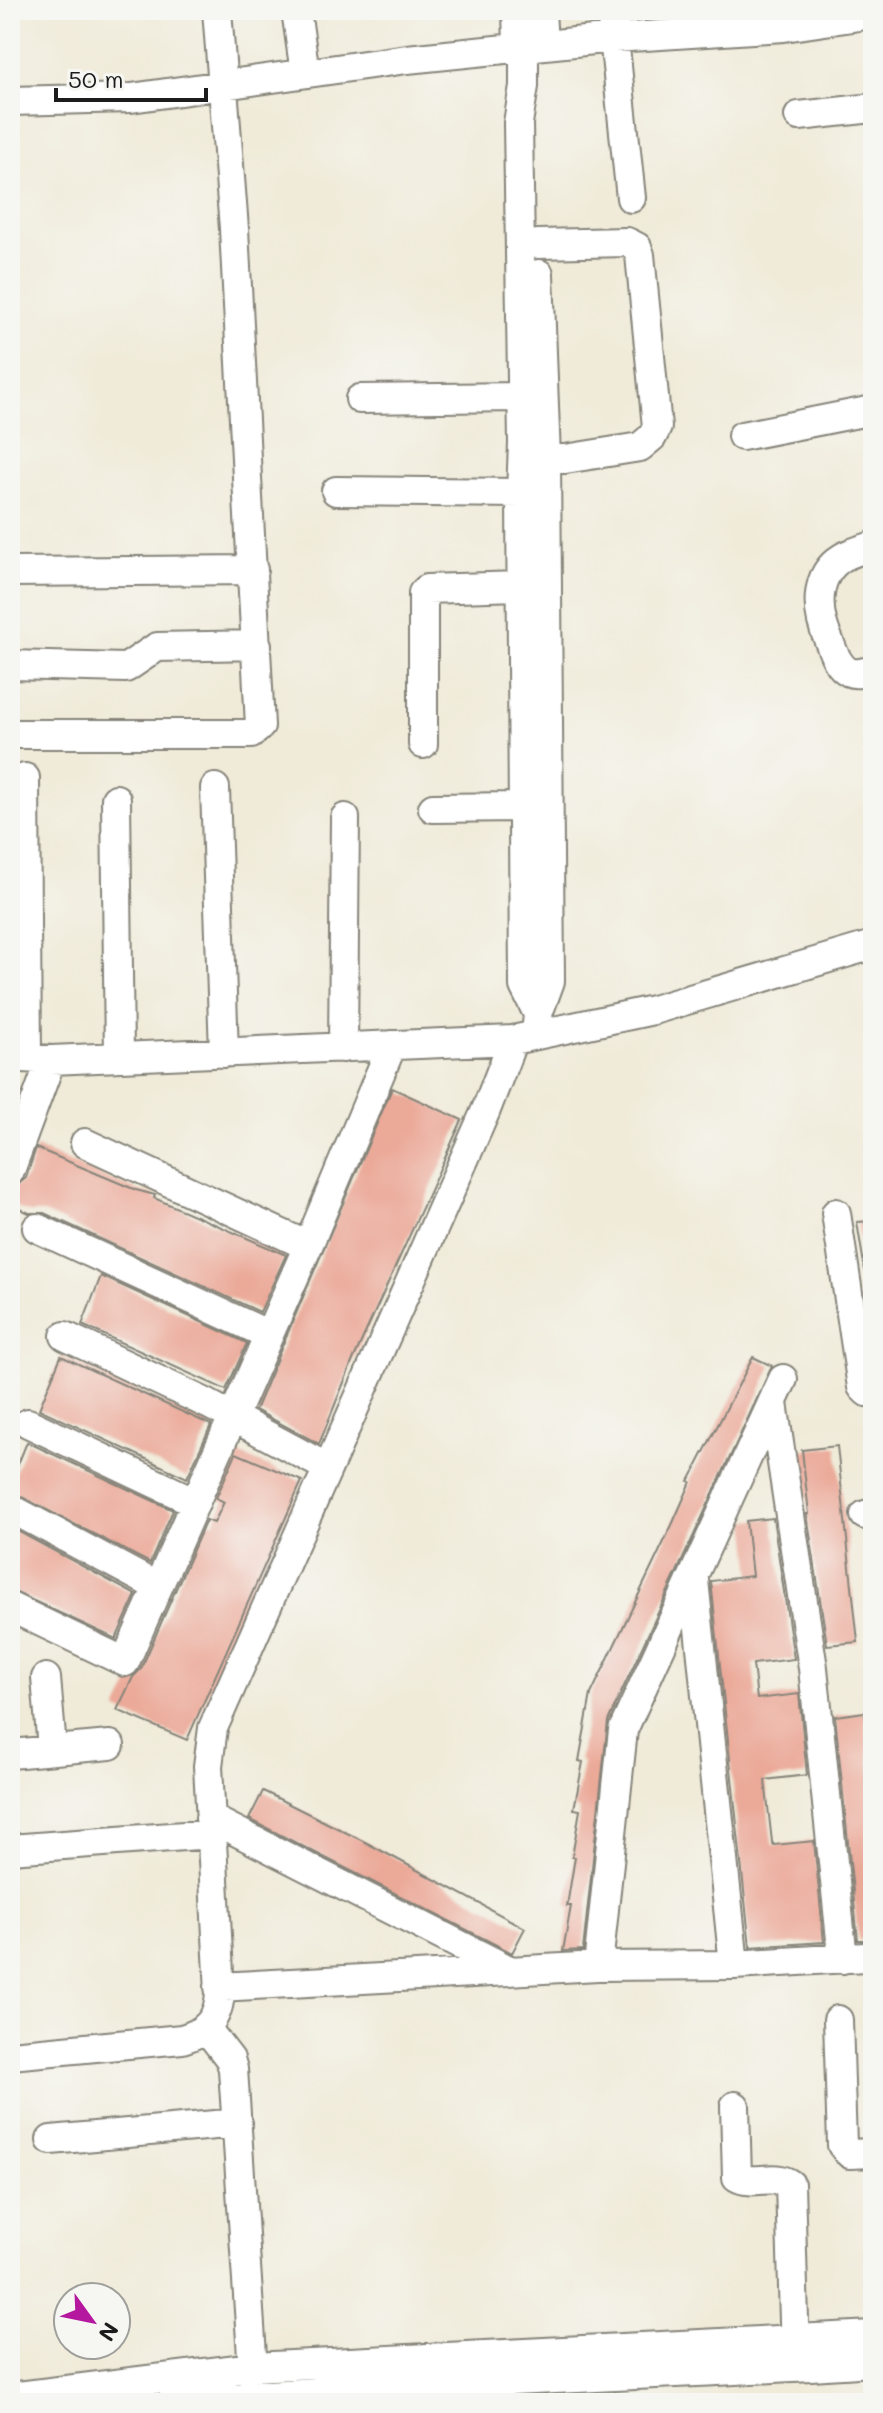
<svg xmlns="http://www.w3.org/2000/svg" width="883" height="2413" font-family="Mali,sans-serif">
<rect width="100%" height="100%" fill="#f6f6f2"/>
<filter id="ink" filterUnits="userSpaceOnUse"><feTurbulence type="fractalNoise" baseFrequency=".0125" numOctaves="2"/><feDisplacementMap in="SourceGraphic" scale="16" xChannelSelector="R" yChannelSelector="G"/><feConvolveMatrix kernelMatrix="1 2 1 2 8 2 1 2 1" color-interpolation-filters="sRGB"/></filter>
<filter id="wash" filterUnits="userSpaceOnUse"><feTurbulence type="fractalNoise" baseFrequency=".006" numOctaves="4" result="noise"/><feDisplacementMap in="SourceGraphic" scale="32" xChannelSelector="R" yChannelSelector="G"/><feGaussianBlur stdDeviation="1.8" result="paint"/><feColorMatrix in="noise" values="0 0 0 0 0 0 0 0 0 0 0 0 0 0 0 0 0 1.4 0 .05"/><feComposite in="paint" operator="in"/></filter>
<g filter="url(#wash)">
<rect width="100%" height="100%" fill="#f0ebd9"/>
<g id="blocks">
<path fill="#eba998" d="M392,1088L462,1120L353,1360L319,1444L255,1410Z
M36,1148L136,1190L155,1195L154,1198L286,1255L260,1312L44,1213H29L10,1204L14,1188L26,1178Z
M873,1221V1271H865L857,1222Z
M101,1276L247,1343L226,1390L82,1325Z
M61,1356L211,1425L187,1478L39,1409Z
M753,1357L772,1366L608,1721L583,1950L563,1951L571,1906H567L575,1857H572L580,1810L574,1809L583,1762L579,1761L591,1694L672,1525L691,1482L689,1481Z
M27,1442L173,1510L150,1563L10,1491V1484Z
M837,1446L858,1642L827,1645L807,1514H809L802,1450Z
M236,1453L302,1481L187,1740L117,1710L133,1677L141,1669L206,1520L214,1523L224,1502L216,1498Z
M773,1518L794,1659L753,1664L757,1699L799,1694L807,1775L765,1780L772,1842L774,1845L814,1841L824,1942L750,1947L711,1581L752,1576L746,1521Z
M10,1527L136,1595L116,1639L10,1590Z
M865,1712L873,1790V1940H858L835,1716Z
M263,1791L367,1843L525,1928L512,1953L249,1819Z"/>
</g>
</g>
<g filter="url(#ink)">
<use href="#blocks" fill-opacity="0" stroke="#86847a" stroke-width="2"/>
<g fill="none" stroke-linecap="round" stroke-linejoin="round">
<defs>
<path id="minor" d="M296,10L305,73
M517,10L518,48
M541,10L543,45
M611,10L631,198
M524,47V86L518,123L523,443L521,493L524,986L538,1014
M10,101L131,98L407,59L614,38L784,27L873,14
M799,116L873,108
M360,399L522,397
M742,436L873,410
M533,449L546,458L565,459L640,447L652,437L657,427L640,255L637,247L627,242L538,244
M336,491L521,493
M873,546C864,549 852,552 843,557C813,575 816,613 829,641C833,651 837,666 849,672C856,675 865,672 873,670
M10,572L253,570
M10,665L126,668L157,647L257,645
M10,734H251L260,726L234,229L217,10
M423,744V593L427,589L521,586
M25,778L27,1058
M215,788L224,1053
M116,799L119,1057
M433,808L522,807
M536,1035L538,1014L550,981L546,458L539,274
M343,1048L345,818
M10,1057L51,1060L513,1040L653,1010L873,945
M85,1143L308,1246
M10,1171L51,1060
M836,1213L862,1387L867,1392H873
M37,1228L269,1335
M65,1336L208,1404L328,1468
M773,1403L813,1668L843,1959
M28,1423L195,1502
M10,1508L158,1587
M865,1515L873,1513
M694,1580L734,1965
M10,1607L125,1662L308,1246L392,1045
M46,1678L52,1749
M10,1754L110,1745
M210,1818L509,1970
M10,1849L211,1834
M598,1966L623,1730L783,1379
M219,1987L598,1966L734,1965L865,1957
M838,2020L842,2145L850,2154L873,2153
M206,2028L230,2059L233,2069L254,2386
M10,2055L182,2039C207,2032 219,2018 220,1992L208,1766L213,1728L486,1110L513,1040
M735,2106L737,2177C752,2186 775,2173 790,2184L795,2355
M51,2140L237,2123
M10,2397L253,2367L873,2335
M170,2403C404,2382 639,2378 873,2362"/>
</defs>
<use href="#minor" stroke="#86847a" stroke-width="32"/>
<use href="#minor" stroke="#fff" stroke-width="28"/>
</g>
</g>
<rect width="883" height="2413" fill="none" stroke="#f6f6f2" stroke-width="40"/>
<g transform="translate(92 2321) rotate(123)"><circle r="38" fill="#f6f6f2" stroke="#9f9f9c" stroke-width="2"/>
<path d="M0-6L14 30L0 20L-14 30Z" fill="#b5179e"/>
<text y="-12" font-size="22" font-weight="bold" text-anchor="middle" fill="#1c1c1c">N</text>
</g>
<path d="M56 88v12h150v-12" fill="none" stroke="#1c1c1c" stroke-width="4"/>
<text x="68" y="88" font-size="24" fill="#1c1c1c" stroke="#f6f6f2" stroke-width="6" paint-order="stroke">50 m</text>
</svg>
